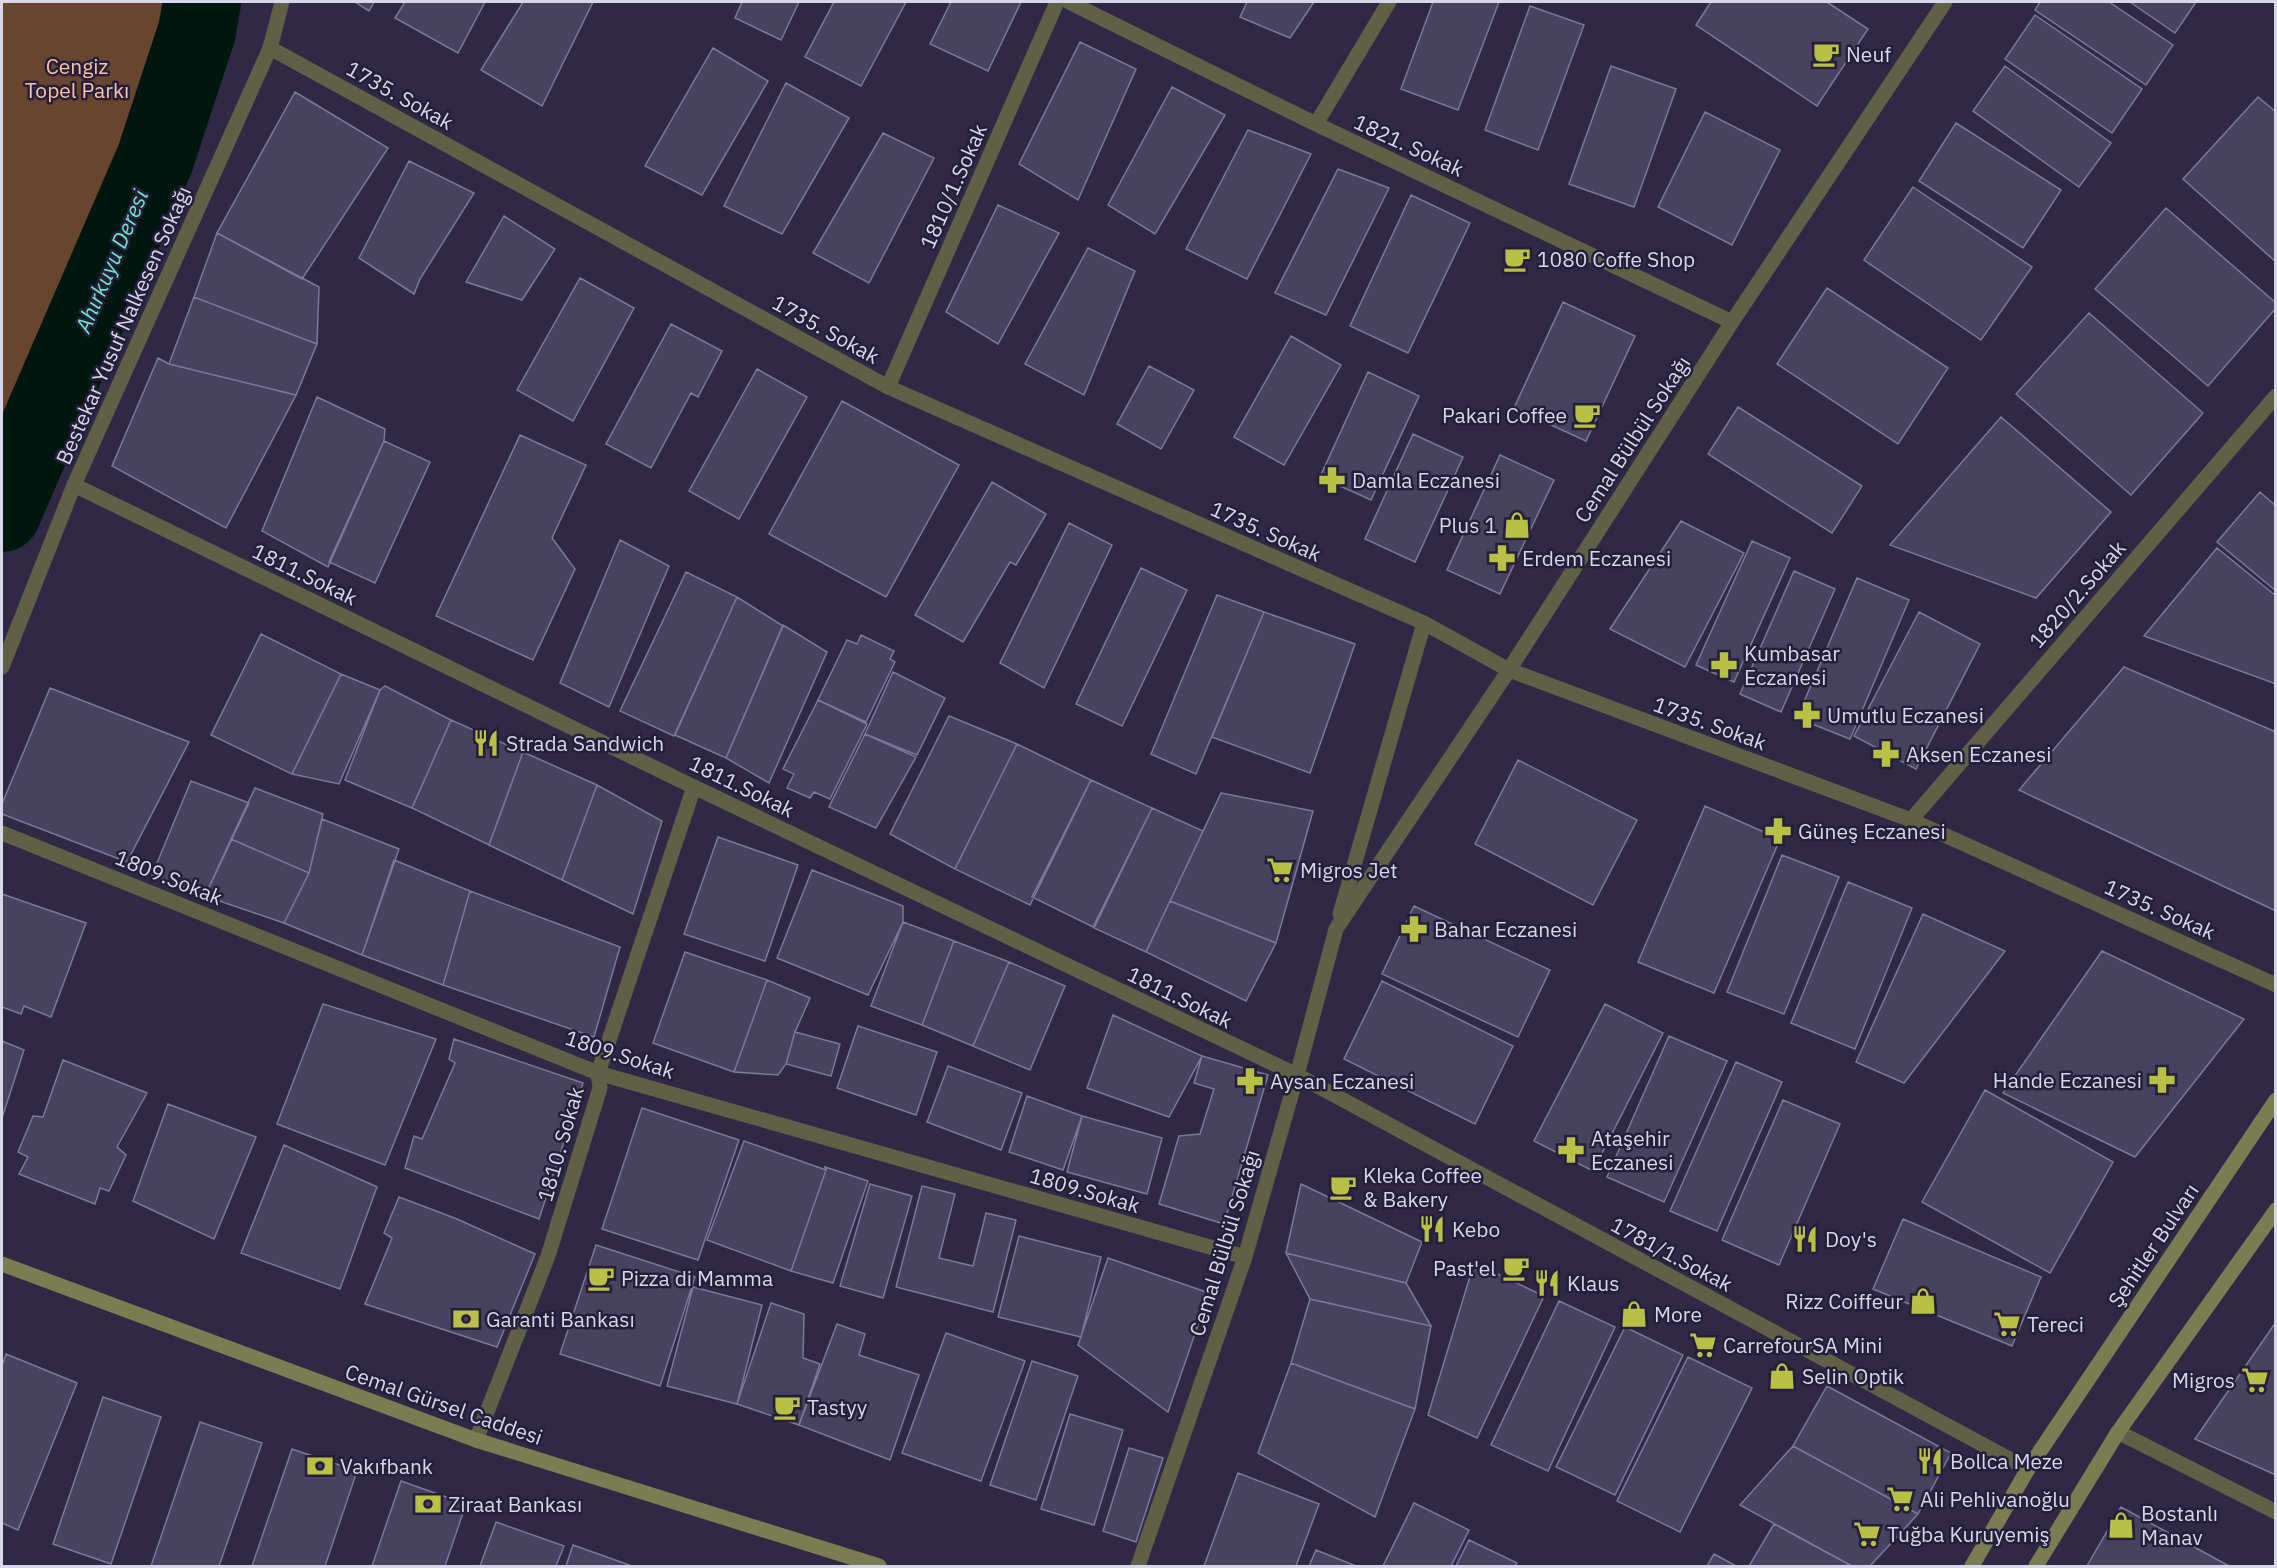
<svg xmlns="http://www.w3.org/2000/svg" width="2277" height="1568" font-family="'IBM Plex Sans',sans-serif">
<rect width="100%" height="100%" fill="#2f2946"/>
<path fill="#68452f" d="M2,2H179L178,10L96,254L2,460Z"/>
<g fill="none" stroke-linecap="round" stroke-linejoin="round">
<path stroke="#001710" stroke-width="78" d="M2,513L155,159L197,31L202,2"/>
</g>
<path fill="#484261" stroke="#7d7799" stroke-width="1.5" d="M355,2H374L369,11Z
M405,2H485L458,53L395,18Z
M523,2H593L542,106L481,70Z
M742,2H799L781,40L735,18Z
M834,2H906L861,86L805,57Z
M951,2H1021L988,71L930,44Z
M1247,2H1314L1290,38L1240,17Z
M1433,2H1499L1458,110L1401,89Z
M1711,2H1827L1868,29L1817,106L1696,25Z
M2040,2H2109L2173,45L2146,85L2035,10Z
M2130,2H2196L2175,33Z
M1530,6L1584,25L1538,150L1485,130Z
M2035,15L2142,89L2112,133L2005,59Z
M1080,42L1136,69L1078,200L1019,164Z
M713,48L768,81L702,195L645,166Z
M1611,66L1676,89L1634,207L1569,184Z
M2005,66L2111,143L2079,187L1973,111Z
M786,83L849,118L782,234L724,206Z
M1172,87L1225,115L1155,234L1108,205Z
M295,92L388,148L302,279L217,233Z
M2258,97L2276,112V262L2183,179Z
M1705,112L1780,150L1732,245L1658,207Z
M1956,123L2061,190L2023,248L1919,181Z
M1248,130L1311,154L1247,279L1186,249Z
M883,133L934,158L869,283L813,253Z
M409,161L474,193L420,279L414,294L359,258Z
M1338,169L1389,188L1326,315L1275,293Z
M1913,187L2032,267L1981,340L1864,260Z
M1411,195L1470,223L1408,353L1350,326Z
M998,205L1059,233L998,344L946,312Z
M2166,208L2276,303V308L2208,386L2095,289Z
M504,216L555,249L522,300L466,282Z
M217,233L319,287L317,344L194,297Z
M1088,248L1135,271L1084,395L1025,364Z
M580,278L634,308L573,421L517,390Z
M1827,288L1948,368L1898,444L1777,364Z
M194,297L317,344L296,395L169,364Z
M1563,302L1635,336L1586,441L1514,408Z
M2089,313L2203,413L2131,495L2016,394Z
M671,324L722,351L698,397L691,393L651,468L606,444Z
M1291,336L1341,365L1284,465L1234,437Z
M158,358L169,364L296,395L226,528L112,466Z
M1149,366L1194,390L1161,449L1117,424Z
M757,369L807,397L739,519L689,491Z
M1368,372L1419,396L1371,500L1320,477Z
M317,397L385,429L384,441L328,567L262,531Z
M842,401L959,465L886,597L769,534Z
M1738,407L1862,486L1832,533L1708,454Z
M2001,417L2111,512L2036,598L1890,545Z
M1413,434L1463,457L1415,562L1365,539Z
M520,435L586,465L552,538L575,569L533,660L436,616Z
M384,441L430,462L375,583L329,562Z
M1500,455L1554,480L1500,594L1447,570Z
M992,482L1046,514L1016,565L1010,562L963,642L915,615Z
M2260,492L2276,506V591L2217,542Z
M1681,521L1744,553L1685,667L1610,629Z
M1069,523L1112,545L1044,688L1000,663Z
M620,540L669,566L609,707L560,683Z
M1752,541L1790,558L1734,682L1696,665Z
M2217,548L2276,596V684L2144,636Z
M1141,568L1187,590L1122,726L1076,704Z
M1794,571L1835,589L1781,712L1740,694Z
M686,572L737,597L674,736L620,711Z
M1857,578L1909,600L1850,739L1797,718Z
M1217,595L1264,612L1196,774L1151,754Z
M737,597L783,626L726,758L675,735Z
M1264,612L1355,644L1310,773L1212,737Z
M1919,612L1980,644L1916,769L1854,736Z
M783,625L827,652L769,783L726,758Z
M261,634L341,674L292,774L211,735Z
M861,635L894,651L890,659L895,662L866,722L818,700L847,640L857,644Z
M2124,667L2276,732V911L2019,790Z
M893,672L945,698L917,755L865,734Z
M341,674L380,690L339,784L292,774Z
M385,686L451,720L412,808L345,780L380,690Z
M50,688L189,742L127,862L2,814V804Z
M818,700L867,724L830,799L814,792L810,798L787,788L794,774L783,769Z
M949,716L1017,744L955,869L890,834Z
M451,720L523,752L489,845L412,808Z
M865,734L916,757L876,828L829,807Z
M1017,744L1091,780L1030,905L955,869Z
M523,752L597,785L562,880L489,845Z
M1518,760L1637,820L1593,905L1475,844Z
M1091,780L1152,808L1093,927L1032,897Z
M191,781L249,803L205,896L152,875Z
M597,785L662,821L633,914L562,880Z
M255,788L323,814L309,873L231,839Z
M1221,793L1313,811L1276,943L1170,901Z
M1705,806L1780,839L1714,993L1638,962Z
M1152,808L1203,831L1146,952L1094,928Z
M322,819L399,849L362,955L284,923L309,873Z
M718,837L798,865L765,961L684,934Z
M231,839L309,873L284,923L205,896Z
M1782,855L1839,877L1784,1014L1727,992Z
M394,860L470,891L443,985L362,955Z
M812,870L903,906V922L868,995L777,958Z
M1848,882L1912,908L1855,1049L1791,1023Z
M470,891L620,947L594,1037L443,985Z
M2,894L86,923L51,1017L24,1006L21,1014L2,1007Z
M1170,901L1276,943L1246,1001L1146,952Z
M1414,906L1550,970L1518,1037L1382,974Z
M1923,914L2005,951L1904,1083L1856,1062Z
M903,922L954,941L922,1025L871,1006Z
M954,941L1009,962L973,1046L922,1025Z
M2102,951L2244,1019L2135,1157L2003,1093Z
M685,952L767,980L734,1072L653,1043Z
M1009,962L1065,986L1030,1070L973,1046Z
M767,980L810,998L795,1032L786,1064L778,1075L734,1072Z
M1382,981L1513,1046L1475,1124L1344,1059Z
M323,1004L436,1039L385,1165L277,1124Z
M1605,1004L1663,1033L1593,1171L1534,1141Z
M1113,1015L1202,1056L1169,1117L1087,1088Z
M858,1026L937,1052L916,1115L837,1088Z
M795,1032L840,1044L831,1076L786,1064Z
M1669,1036L1727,1061L1664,1202L1607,1177Z
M454,1039L583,1083L539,1219L405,1168L414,1136L422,1139L455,1063L449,1059Z
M2,1041L24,1050L2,1118Z
M1202,1056L1268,1075L1224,1224L1159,1204L1179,1136L1200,1134L1214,1089L1194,1083Z
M63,1060L147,1093L117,1147L126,1155L109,1191L100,1188L95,1204L19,1174L28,1157L18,1152L33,1116L43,1117Z
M1736,1062L1782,1082L1717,1231L1670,1211Z
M948,1066L1022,1093L1001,1150L927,1122Z
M1985,1090L2113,1162L2050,1273L1922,1202Z
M1027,1096L1082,1116L1063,1170L1009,1152Z
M1783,1100L1840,1124L1779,1265L1722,1240Z
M168,1104L256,1137L214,1239L133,1201Z
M642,1108L739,1140L698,1260L602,1229Z
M1082,1116L1162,1138L1147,1194L1067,1172Z
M744,1141L826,1170L791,1271L707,1240Z
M284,1145L377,1187L340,1289L241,1253Z
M825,1167L868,1181L833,1283L791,1271L826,1170Z
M870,1184L912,1196L883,1298L840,1286Z
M1301,1184L1422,1242L1406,1283L1286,1253Z
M922,1186L955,1194L939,1258L973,1266L986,1213L1016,1220L993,1312L896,1287Z
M399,1197L457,1219L535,1254L497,1347L365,1304L392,1238L384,1233Z
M1903,1219L2041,1277L2012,1346L1873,1289Z
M1019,1236L1101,1257L1081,1337L998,1317Z
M596,1245L695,1277L660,1386L560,1354Z
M1286,1253L1406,1283L1431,1326L1310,1299Z
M1108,1258L1209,1293L1168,1412L1078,1345Z
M1474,1263L1544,1296L1477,1438L1428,1415Z
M693,1287L762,1305L737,1404L667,1386Z
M1310,1299L1431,1326L1415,1409L1291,1363Z
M1559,1301L1615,1327L1548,1471L1491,1445Z
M771,1303L804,1314L803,1358L820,1364L799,1425L737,1404Z
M2276,1322V1475L2195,1439Z
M837,1324L865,1334L859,1355L919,1375L890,1460L799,1425Z
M1625,1327L1683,1355L1615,1495L1556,1467Z
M946,1333L1025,1361L981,1481L902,1453Z
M6,1354L77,1383L18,1530L2,1523V1366Z
M1688,1357L1752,1388L1680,1532L1617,1501Z
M1032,1361L1078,1376L1036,1500L990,1485Z
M1291,1363L1415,1409L1375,1517L1258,1453Z
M1827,1386L1951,1453L1918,1514L1793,1446Z
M103,1397L161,1417L111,1564L53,1544Z
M1070,1414L1123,1430L1094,1525L1041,1509Z
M200,1422L262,1443L219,1566H151Z
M1793,1446L1918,1514L1870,1566H1852L1740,1505Z
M1129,1448L1163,1458L1136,1542L1103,1531Z
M292,1449L357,1471L325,1566H252Z
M1238,1473L1319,1504L1296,1566H1204Z
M401,1481L466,1504L445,1566H372Z
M1414,1503L1469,1530L1451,1566H1383Z
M2121,1507L2229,1566H2087Z
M496,1522L564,1546L556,1566H480Z
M1774,1524L1848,1564L1846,1566H1749Z
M1469,1540L1517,1563L1515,1566H1456Z
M573,1545L632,1566H566Z
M1316,1550L1356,1566H1309Z
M1714,1554L1736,1566H1707Z"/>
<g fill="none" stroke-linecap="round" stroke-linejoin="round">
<path stroke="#5e6146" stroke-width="15" d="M1069,2L1316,124L1732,322
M270,48L888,387L1424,623L1509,670L1911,820L2276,985
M1316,124L1389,2
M888,387L1057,2
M74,485L694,787L1297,1075L2028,1469
M2,667L74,485L270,48L282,2
M1911,820L2276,396
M2,833L598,1073L1245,1257
M1340,914L1424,623
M2118,1432L2276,1512
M476,1440L548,1256L600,1088L598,1073L694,787
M1138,1566L1245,1257L1297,1075L1336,929L1509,670L1732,322L1945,2"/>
<path stroke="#797e52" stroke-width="15" d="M2,1264L476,1440L879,1566
M1972,1566L2028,1469L2276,1100
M2036,1566L2118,1432L2276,1210"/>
</g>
<defs>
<symbol id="cafe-bare" viewBox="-9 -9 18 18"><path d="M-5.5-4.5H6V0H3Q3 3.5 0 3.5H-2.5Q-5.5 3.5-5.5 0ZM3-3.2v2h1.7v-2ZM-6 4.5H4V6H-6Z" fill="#b9c046" stroke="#251f3b" stroke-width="2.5" paint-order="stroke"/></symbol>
<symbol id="pharmacy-bare" viewBox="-9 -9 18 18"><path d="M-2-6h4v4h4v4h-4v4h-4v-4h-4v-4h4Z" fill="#b9c046" stroke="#251f3b" stroke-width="2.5" paint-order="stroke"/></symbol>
<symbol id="shop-bare" viewBox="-9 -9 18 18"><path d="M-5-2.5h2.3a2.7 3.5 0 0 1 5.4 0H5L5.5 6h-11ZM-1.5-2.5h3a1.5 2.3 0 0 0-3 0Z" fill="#b9c046" stroke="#251f3b" stroke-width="2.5" paint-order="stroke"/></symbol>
<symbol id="restaurant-bare" viewBox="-9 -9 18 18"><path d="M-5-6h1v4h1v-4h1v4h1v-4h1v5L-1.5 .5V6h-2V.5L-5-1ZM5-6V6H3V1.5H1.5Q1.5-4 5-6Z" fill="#b9c046" stroke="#251f3b" stroke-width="2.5" paint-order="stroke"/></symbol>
<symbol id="supermarket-bare" viewBox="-9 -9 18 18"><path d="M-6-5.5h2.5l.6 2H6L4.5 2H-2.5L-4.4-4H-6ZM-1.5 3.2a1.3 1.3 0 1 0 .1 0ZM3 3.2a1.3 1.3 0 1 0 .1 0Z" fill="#b9c046" stroke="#251f3b" stroke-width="2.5" paint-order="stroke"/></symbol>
<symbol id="bank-bare" viewBox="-9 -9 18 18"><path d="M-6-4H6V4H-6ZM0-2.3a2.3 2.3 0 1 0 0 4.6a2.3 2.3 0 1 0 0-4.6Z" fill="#b9c046" stroke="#251f3b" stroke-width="2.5" paint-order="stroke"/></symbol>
</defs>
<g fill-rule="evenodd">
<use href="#cafe-bare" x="1807" y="35" width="38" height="38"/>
<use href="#cafe-bare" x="1498" y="240" width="38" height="38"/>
<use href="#cafe-bare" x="1568" y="396" width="38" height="38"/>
<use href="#pharmacy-bare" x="1313" y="461" width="38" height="38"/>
<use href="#shop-bare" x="1498" y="506" width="38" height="38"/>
<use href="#pharmacy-bare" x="1483" y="539" width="38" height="38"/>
<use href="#pharmacy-bare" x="1705" y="646" width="38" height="38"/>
<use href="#pharmacy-bare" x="1788" y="696" width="38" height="38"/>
<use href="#restaurant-bare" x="467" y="724" width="38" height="38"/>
<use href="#pharmacy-bare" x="1867" y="735" width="38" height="38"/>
<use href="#pharmacy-bare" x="1759" y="812" width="38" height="38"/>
<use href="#supermarket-bare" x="1261" y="851" width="38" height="38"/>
<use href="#pharmacy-bare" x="1395" y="910" width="38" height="38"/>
<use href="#pharmacy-bare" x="2143" y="1061" width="38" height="38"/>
<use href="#pharmacy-bare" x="1231" y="1062" width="38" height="38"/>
<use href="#pharmacy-bare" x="1552" y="1131" width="38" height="38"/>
<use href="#cafe-bare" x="1324" y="1168" width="38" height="38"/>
<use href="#restaurant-bare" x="1413" y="1210" width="38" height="38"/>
<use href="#restaurant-bare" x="1786" y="1220" width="38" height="38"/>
<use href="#cafe-bare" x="1497" y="1249" width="38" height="38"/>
<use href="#cafe-bare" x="582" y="1259" width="38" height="38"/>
<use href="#restaurant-bare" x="1528" y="1264" width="38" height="38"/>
<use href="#shop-bare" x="1904" y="1282" width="38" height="38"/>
<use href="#shop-bare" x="1615" y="1295" width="38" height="38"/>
<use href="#bank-bare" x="447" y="1300" width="38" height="38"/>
<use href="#supermarket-bare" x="1988" y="1305" width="38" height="38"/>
<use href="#supermarket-bare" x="1684" y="1326" width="38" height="38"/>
<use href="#shop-bare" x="1763" y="1357" width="38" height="38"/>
<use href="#supermarket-bare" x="2236" y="1361" width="38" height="38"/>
<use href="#cafe-bare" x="768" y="1388" width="38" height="38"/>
<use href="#restaurant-bare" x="1911" y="1442" width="38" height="38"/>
<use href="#bank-bare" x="301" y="1447" width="38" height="38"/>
<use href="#supermarket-bare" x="1881" y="1480" width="38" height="38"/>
<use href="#bank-bare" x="409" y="1485" width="38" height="38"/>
<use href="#shop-bare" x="2102" y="1506" width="38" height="38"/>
<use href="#supermarket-bare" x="1848" y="1515" width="38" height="38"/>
</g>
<g text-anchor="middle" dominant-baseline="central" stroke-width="5" stroke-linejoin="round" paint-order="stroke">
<g font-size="21" fill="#d9d6ea" stroke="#251f3b" text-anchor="start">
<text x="1846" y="54">Neuf</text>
<text x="1537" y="259">1080 Coffe Shop</text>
<text x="1567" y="415" text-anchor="end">Pakari Coffee</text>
<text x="1352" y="480">Damla Eczanesi</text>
<text x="1497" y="525" text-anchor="end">Plus 1</text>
<text x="1522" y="558">Erdem Eczanesi</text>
<text x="1744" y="653">Kumbasar<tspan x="1744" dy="24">Eczanesi</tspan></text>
<text x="1827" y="715">Umutlu Eczanesi</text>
<text x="506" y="743">Strada Sandwich</text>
<text x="1906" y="754">Aksen Eczanesi</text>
<text x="1798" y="831">Güneş Eczanesi</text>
<text x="1300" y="870">Migros Jet</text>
<text x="1434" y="929">Bahar Eczanesi</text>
<text x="2142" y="1080" text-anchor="end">Hande Eczanesi</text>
<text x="1270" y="1081">Aysan Eczanesi</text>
<text x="1591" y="1138">Ataşehir<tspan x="1591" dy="24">Eczanesi</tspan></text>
<text x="1363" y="1175">Kleka Coffee<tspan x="1363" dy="24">&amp; Bakery</tspan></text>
<text x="1452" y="1229">Kebo</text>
<text x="1825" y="1239">Doy's</text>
<text x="1496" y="1268" text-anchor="end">Past'el</text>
<text x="621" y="1278">Pizza di Mamma</text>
<text x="1567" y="1283">Klaus</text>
<text x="1903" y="1301" text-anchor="end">Rizz Coiffeur</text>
<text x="1654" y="1314">More</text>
<text x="486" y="1319">Garanti Bankası</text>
<text x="2027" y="1324">Tereci</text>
<text x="1723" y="1345">CarrefourSA Mini</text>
<text x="1802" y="1376">Selin Optik</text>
<text x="2235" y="1380" text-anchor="end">Migros</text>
<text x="807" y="1407">Tastyy</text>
<text x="1950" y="1461">Bollca Meze</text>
<text x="340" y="1466">Vakıfbank</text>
<text x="1920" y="1499">Ali Pehlivanoğlu</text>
<text x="448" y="1504">Ziraat Bankası</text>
<text x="2141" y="1513">Bostanlı<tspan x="2141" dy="24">Manav</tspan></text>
<text x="1887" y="1534">Tuğba Kuruyemiş</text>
</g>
<g font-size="21" fill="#f8c4a5" stroke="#251f3b">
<text x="77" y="66">Cengiz<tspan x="77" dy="24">Topel Parkı</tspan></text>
</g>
<g font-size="21" fill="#d9d6ea" stroke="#251f3b">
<text transform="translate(400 95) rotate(29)">1735. Sokak</text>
<text transform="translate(1409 145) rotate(25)">1821. Sokak</text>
<text transform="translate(953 186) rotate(-66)">1810/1.Sokak</text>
<text transform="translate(123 325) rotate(-66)">Bestekar Yusuf Nalkesen Sokağı</text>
<text transform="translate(826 329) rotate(29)">1735. Sokak</text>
<text transform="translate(1632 439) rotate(-57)">Cemal Bülbül Sokağı</text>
<text transform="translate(1266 531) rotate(24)">1735. Sokak</text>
<text transform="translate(305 574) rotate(26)">1811.Sokak</text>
<text transform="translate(2077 594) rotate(-49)">1820/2.Sokak</text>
<text transform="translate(1710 723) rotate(20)">1735. Sokak</text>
<text transform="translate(742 786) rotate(26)">1811.Sokak</text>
<text transform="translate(169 877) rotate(22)">1809.Sokak</text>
<text transform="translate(2160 909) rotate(24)">1735. Sokak</text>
<text transform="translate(1180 997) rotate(26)">1811.Sokak</text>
<text transform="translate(620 1054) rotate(18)">1809.Sokak</text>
<text transform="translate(560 1144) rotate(-74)">1810. Sokak</text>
<text transform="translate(1085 1190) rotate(16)">1809.Sokak</text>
<text transform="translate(1224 1243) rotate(-73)">Cemal Bülbül Sokağı</text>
<text transform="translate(2153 1245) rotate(-56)">Şehitler Bulvarı</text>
<text transform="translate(1672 1254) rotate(28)">1781/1.Sokak</text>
<text transform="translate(444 1404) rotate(19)">Cemal Gürsel Caddesi</text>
</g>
<g font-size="22" font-style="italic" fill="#6ce8c6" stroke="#251f3b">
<text transform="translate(111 261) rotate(-67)">Ahırkuyu Deresi</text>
</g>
</g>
<rect width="2277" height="1568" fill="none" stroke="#d9d6ea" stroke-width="6"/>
</svg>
